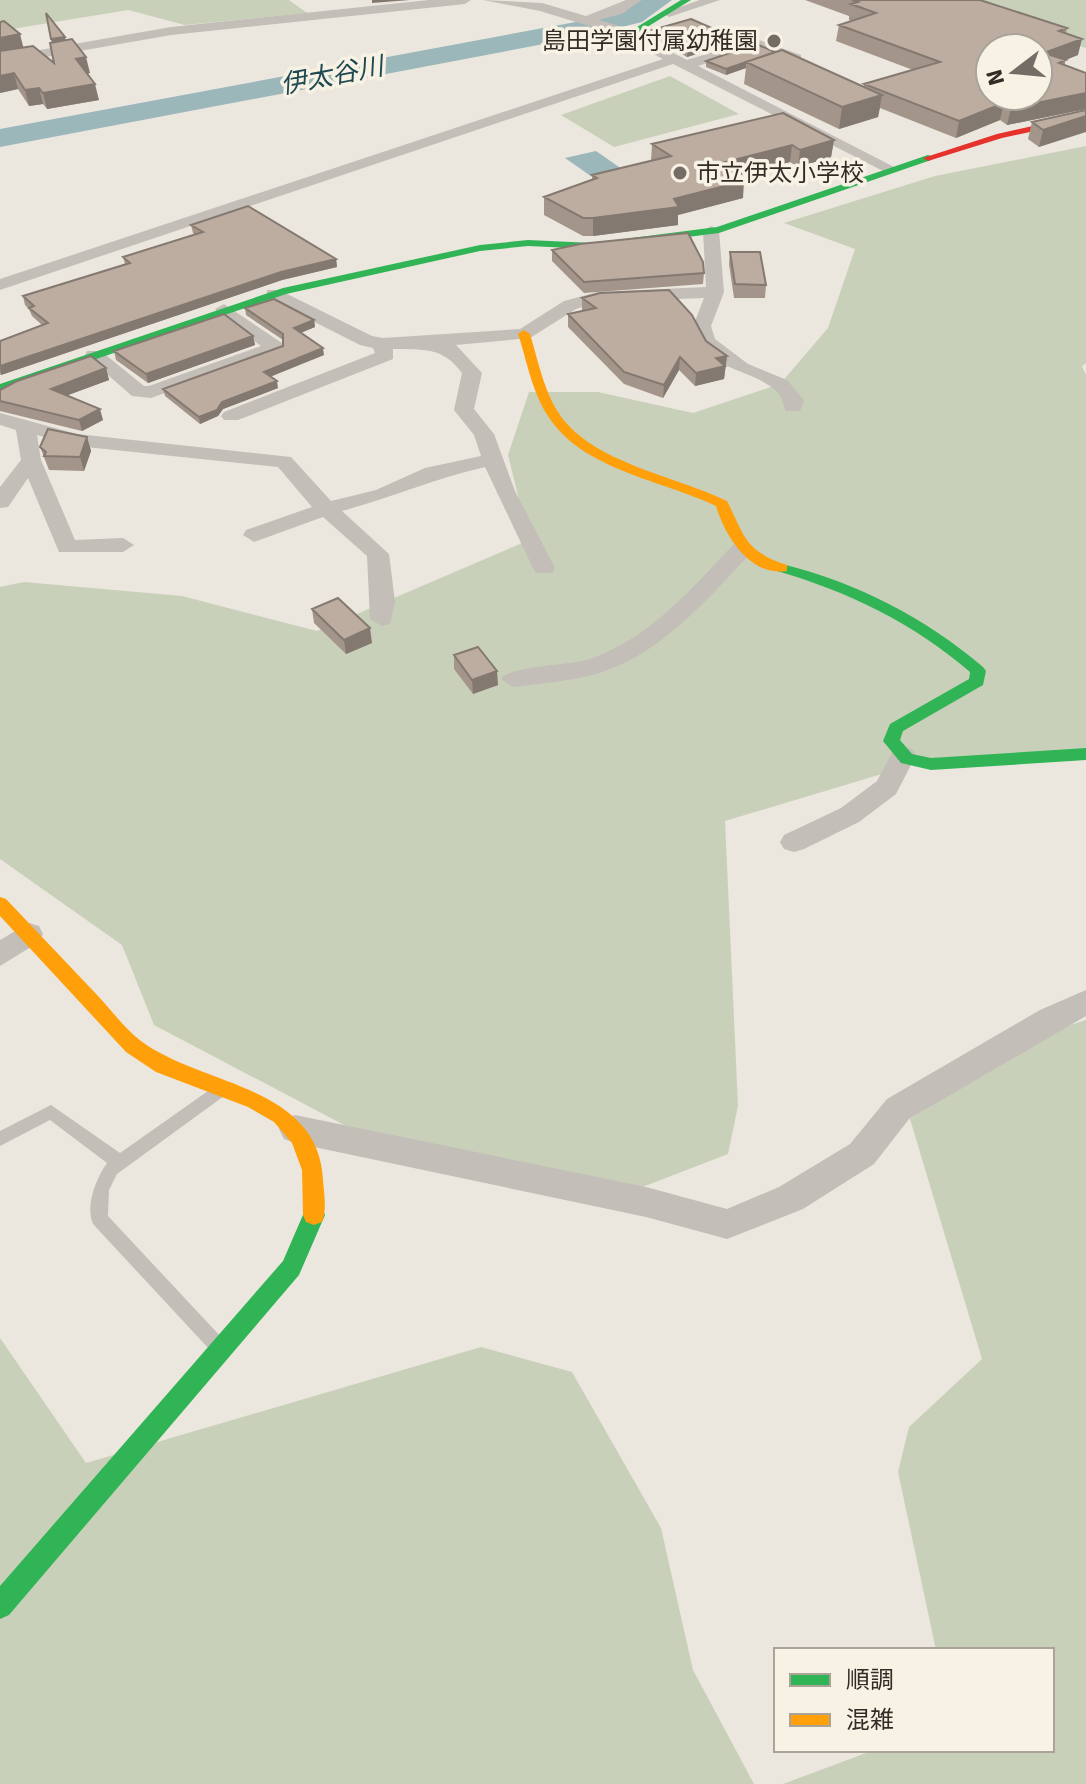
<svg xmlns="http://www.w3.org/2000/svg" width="1086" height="1784" font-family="Signika,'Noto Sans JP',sans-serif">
<rect width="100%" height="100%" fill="#ebe7de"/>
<path fill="#c9d0b9" d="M0,0H289L307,13L185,25L128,10L0,31Z
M934,0H1086V48Z
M670,76L739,114L614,147L561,115Z
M1086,146V363L1082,366L1086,375V749L915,764L725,821L738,1106L728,1154L632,1191L365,1136L154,1025L122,945L0,859V587L24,582L182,596L317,631L529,540L508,455L529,392H598L693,413L780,384L828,328L855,249L784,223L935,176Z
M1086,1020V1784H783L874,1750H1052V1650H936L898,1472L909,1427L982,1359L910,1119L1043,1034Z
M0,1338L86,1463L481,1347L572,1372L661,1528L693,1670L754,1784H0Z"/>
<path fill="#9cb7ba" d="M596,151L629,174L598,181L565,158Z"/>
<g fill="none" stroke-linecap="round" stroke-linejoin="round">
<path fill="#9cb7ba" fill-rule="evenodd" d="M641,0H672L642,22L581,37L0,147V129L581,21L624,10Z"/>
<path fill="#c3beb8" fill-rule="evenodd" d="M218,1084L224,1086L226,1091L224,1096L117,1174L109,1190L108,1216L222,1338L225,1344L222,1350L216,1353L210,1350L93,1224C85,1205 96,1179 107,1163L50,1120L0,1146V1131L51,1105L120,1153Z"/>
<path fill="#c3beb8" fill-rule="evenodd" d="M429,0H471L465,4L171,35L0,65V57L171,27Z
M483,0L542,3L586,16L626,0H641L622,14L599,20L622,27L687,60L756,39L801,55V61L781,68L774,64L784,58L756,47L698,66L898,169L885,172L673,64L0,290V279L663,59L612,33L540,11Z
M700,0H720L669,17L663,13Z
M711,226L719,231L724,292L711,326L715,339L748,364L787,380L804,400L800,411H786C782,403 783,397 775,390C749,367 705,372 693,326L704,298L599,302L576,309L530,338L456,345L482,373L474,409L494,434L515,491L555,568L552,573H536L533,568L485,467C435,478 391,498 342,511L389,554L395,602L390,624L382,626L370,619L367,556L323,517L254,542L243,535L246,530L312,507L278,467L76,446L37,435L41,460L75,540L123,538L134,545L123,552H59L28,478L8,507L0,508V487L21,460L16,430L0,425V413L77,434L291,457L331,501L376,490L425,468L481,456L474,435L454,410L462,373C442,346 423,350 393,349V359L238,420H224L221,416L224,412L375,353L373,348L360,345L267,298V290H279L372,336L383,338L520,329L564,301L598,292L706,287L703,231Z
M224,304L282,343V351L151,398L132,396L85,355L87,351H101L144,386H149L261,346L218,313L215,309Z
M742,542L753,549L750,554C708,598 665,650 605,671C575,681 544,683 513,687L501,679C510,665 570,666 590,659C649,639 692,588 734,544Z
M903,746L912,749L916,755L896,794L859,822L804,849L794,852L784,849L780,842L784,835L841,808L877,781L894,749Z
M29,923L39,926L43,934L39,942L0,966V940Z
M1086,990V1016L909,1119L874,1164L803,1209L727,1239L646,1217L295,1143L284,1139L279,1129L284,1119L295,1115L646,1187L727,1209L779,1187L850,1144L887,1099L1040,1010Z"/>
<path fill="#30b455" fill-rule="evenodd" d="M681,0H691L631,37L624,35Z
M928,155L931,156V160L719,233L593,249L528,246L480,251L286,294L0,392V384L283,288L480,245L528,240L593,243L717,227Z
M782,564C858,583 924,617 983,667L986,671L983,685L903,731L900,740L912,754L931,758L1086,748V760L931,770L901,763L883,741L890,724L969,679L970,672C913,623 849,592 777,571V565Z
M314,1205L322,1208L325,1215L299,1275L9,1615L0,1619V1586L283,1261L306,1208Z"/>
<path fill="#ff9f0a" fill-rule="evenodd" d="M524,330L530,334C538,360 544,392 560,415C593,463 676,476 727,501C745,537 745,551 787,565V571C750,577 725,536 716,506C662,480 582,470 548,416C532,392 527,361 518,334Z
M0,897L6,899C37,932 68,964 99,997C112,1011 125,1029 141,1041C201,1086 319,1085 323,1180C324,1193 327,1210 322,1222L314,1225L306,1222L303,1215L302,1170L292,1143L274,1122L248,1107L156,1072L126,1052L0,916Z"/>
<path fill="#e5322d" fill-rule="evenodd" d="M1086,114V120L1002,138L928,161L923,158L997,134Z"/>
</g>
<path fill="#a3958a" d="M805,0H980L1067,28L1066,33L1078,55L1065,60V65L1086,73V109L1007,125L1000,120L956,138L880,108L878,117L839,129L744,84L746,68L726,75L706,67V61L756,44L864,87V84L913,70L836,41L839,25L852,21L849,20V16Z
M0,22L23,47L54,63L65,40L90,73L87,74L99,100L47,109L43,104L29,106L18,89L0,93Z
M716,30L742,35V40L687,57L682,54V51L648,37L649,31Z
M1086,110L1039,147L1028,139L1032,122Z
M834,140L831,157L798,167L790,162L737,176L743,198L678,215V225L593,236H583L544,215V197L592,180V175L651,161L652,144Z
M191,225L336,259L337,267L282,280L1,375L0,374V341L42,325L32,316L29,309L25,305L23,296L125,264L123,257L195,235L193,233Z
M552,250L704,273L703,284L584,293L552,261Z
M730,252L766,285L765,298H734L729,264Z
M582,298L706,341L727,356L724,379L695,386L679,370L663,398L624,384L568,327V314L582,311Z
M245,308L314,320L315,327L301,333L324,355L270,376L278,388L223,409L218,416L200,424L165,396L163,389L283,346V340L246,315Z
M253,336L255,345L148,383L116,360L114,351Z
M106,368L109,380L67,395L103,420L82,431L0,411V390Z
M87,437L91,451L84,471L49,470L40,447Z
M312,609L372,643L346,654L314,623Z
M454,655L498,685L473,694L454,669Z"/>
<path fill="#847970" d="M372,0H410L372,3Z
M20,34L24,50L0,55V38Z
M742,35V40L687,57L688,51Z
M65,37L66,42L52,45L51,39Z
M1082,39L1078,55L1040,70L1044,53Z
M86,57L90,73L79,75L76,59Z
M746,62V68L726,75V69Z
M14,73L18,89L0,93V76Z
M95,84L99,100L47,109L43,93Z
M39,88L43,104L29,106L25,90Z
M1086,93V109L1007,125L1011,108Z
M882,95L878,117L839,129L842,107Z
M1004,103L1000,120L956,138L959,121Z
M1086,116V132L1039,147L1043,130Z
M834,140L831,157L798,167L800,150Z
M792,145L790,162L716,181L718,164Z
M744,181L743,198L678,215V225L593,236V218Z
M336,259L337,267L282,280L1,375L0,366L281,272Z
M314,320L315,327L295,335L294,328Z
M253,336L255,345L148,383L146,374Z
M323,348L324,355L265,379L264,372Z
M727,356L724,379L695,386L696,373L716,358Z
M680,357L679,370L663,398L664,385Z
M106,368L109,380L55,400L51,389Z
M277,381L278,388L223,409L218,416L200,424L199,417L222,402Z
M100,409L103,420L82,431L79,420Z
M87,437L91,451L84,471L80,457Z
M370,628L372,643L346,654L344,640Z
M497,671L498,685L473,694L472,680Z"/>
<path fill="#bdada0" stroke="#847970" stroke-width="2" fill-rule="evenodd" d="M852,0H980L1067,28L1059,31L1082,39L1044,53L1066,60L1059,63L1086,73V93L1011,108L1004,103L959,121L864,84L940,62L839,25L876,13L851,4L858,2ZM990,48H1038V96H990Z
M46,13L65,37L51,39Z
M691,19L716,30L722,27L742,35L688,51L682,48L687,47L649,31Z
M4,21L20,34L0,38V22Z
M72,39L86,57L76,59L95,84L43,93L39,88L25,90L14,73L0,76V51L33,46L54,63L50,43Z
M756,44L775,52L726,69L706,61Z
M782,50L882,95L842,107L746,62Z
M1086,110V116L1043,130L1032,122Z
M783,113L834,140L800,150L792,145L718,164L744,181L674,199L679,207L593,218H583L544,197L597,178L592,175L671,156L652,144Z
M248,206L336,259L281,272L0,366V341L48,323L29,308L34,306L23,296L130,263L123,257L203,232L191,225Z
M688,233L703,262L704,273L584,282L552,250L580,244Z
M730,252H760L766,285L735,284Z
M669,290L692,315L706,341L727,356L716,358L725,366L696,373L680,357L664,385L624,372L568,314L596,308L582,298L600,293Z
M274,299L314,320L294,328L323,348L264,372L277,381L222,402L217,410L199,417L163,389L283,346V334L245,308Z
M224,314L253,336L146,374L114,351Z
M91,356L106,368L51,389L100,409L79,420L0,401V390L17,381Z
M48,429L87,437L80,457L44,456L46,452L40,447Z
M338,598L370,628L344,640L312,609Z
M478,647L497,671L472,680L454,655Z"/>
<g fill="#736d66" stroke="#f8f2e5" stroke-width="3">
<circle cx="774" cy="41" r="8"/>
<circle cx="680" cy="173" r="8"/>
</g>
<g text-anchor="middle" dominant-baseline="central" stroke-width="7" stroke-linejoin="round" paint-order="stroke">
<g font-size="24" fill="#332c26" stroke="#f8f2e5" text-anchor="end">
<text x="758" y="41">島田学園付属幼稚園</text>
<text x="696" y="173" text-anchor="start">市立伊太小学校</text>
</g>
<g font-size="26" font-style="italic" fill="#1e4852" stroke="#f8f2e5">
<text transform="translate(332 76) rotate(-11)">伊太谷川</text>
</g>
</g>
<rect x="774" y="1648" width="280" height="104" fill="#f8f2e5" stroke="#a9a399" stroke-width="2"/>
<rect x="790" y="1674" width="40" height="12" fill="#30b455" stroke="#a9a399" stroke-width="2"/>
<text x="846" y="1688" font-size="24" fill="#332c26">順調</text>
<rect x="790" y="1714" width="40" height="12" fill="#ff9f0a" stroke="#a9a399" stroke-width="2"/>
<text x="846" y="1728" font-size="24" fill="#332c26">混雑</text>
<g transform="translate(1014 72) rotate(254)"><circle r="38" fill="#f8f2e5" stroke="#a9a399" stroke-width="2"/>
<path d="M0-6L14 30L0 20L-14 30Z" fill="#736d66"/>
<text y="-12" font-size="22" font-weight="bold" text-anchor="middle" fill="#332c26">N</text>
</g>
</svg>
